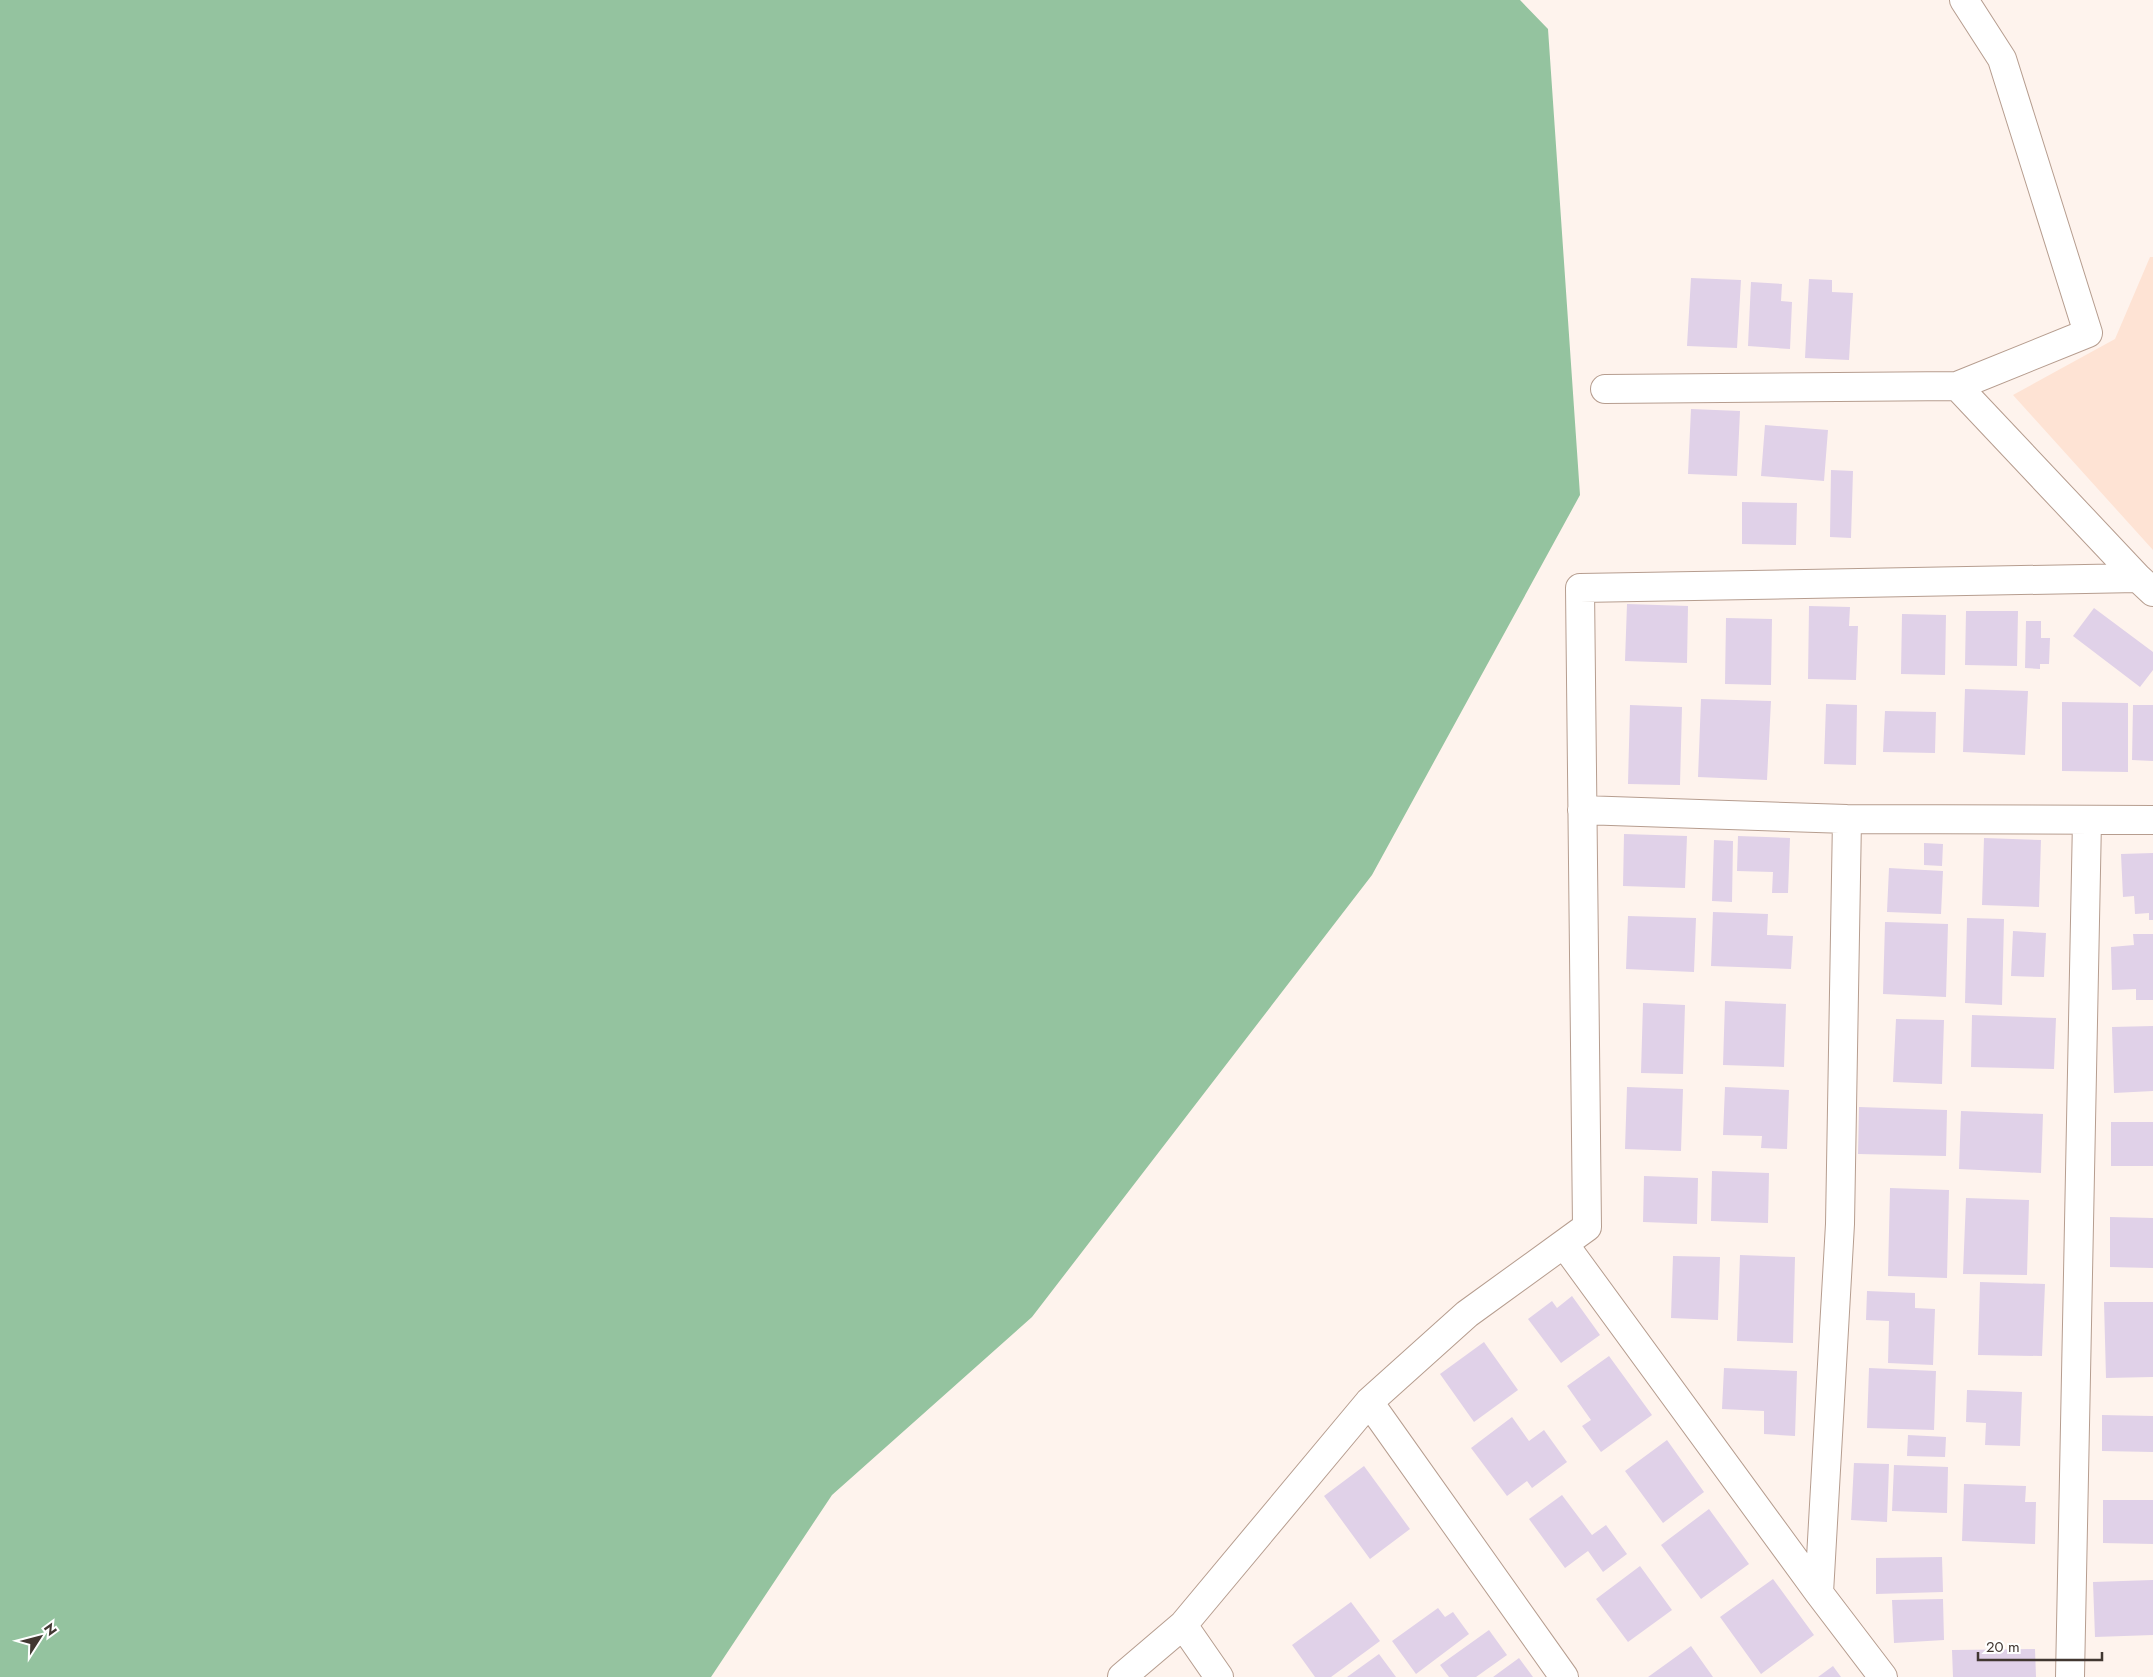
<svg xmlns="http://www.w3.org/2000/svg" width="2153" height="1677" font-family="Jost,sans-serif">
<rect width="100%" height="100%" fill="#fef3ed"/>
<path fill="#fee3d4" d="M2150,257H2153V550L2013,395L2115,339Z"/>
<path fill="#94c39f" d="M0,0H1520L1548,29L1580,495L1372,875L1032,1317L832,1495L711,1677H0Z"/>
<path fill="#e0d1e8" d="M1691,278L1741,280L1737,348L1687,346Z
M1809,279L1832,280V292L1853,293L1849,360L1805,358Z
M1751,282L1782,284L1781,301L1792,302L1790,349L1748,346Z
M1691,409L1740,411L1737,476L1688,474Z
M1765,425L1828,430L1824,481L1761,476Z
M1831,470L1853,471L1851,538L1830,537Z
M1742,502L1797,503L1796,545L1742,544Z
M1627,604L1688,606L1687,663L1625,661Z
M1809,606L1850,607L1849,626H1858L1856,680L1808,679Z
M2094,608L2153,652V670L2140,687L2073,636Z
M1966,611H2018L2017,666L1965,665Z
M1902,614L1946,615L1945,675L1901,674Z
M1726,618L1772,619L1771,685L1725,684Z
M2026,621H2041V638H2050L2049,664H2040V669L2025,668Z
M1965,689L2028,691L2025,755L1963,752Z
M1701,699L1771,701L1767,780L1698,777Z
M2062,702L2128,703V772L2062,771Z
M1826,704L1857,705L1856,765L1824,764Z
M1630,705L1682,707L1680,785L1628,784Z
M2133,705H2153V761L2132,760Z
M1885,711L1936,712L1935,753L1883,752Z
M1624,834L1687,836L1685,888L1623,886Z
M1738,836L1790,838L1788,893H1772L1773,872L1737,871Z
M1984,838L2041,840L2039,907L1982,905Z
M1714,840L1733,841L1732,902L1712,901Z
M1924,843L1943,844L1942,866L1924,865Z
M2153,853V920H2149V913L2135,914L2134,896L2123,897L2121,854Z
M1889,868L1943,871L1941,914L1887,912Z
M1713,912L1768,914L1767,935L1793,936L1791,969L1711,966Z
M1628,916L1696,918L1694,972L1626,969Z
M1967,918L2004,919L2002,1005L1965,1003Z
M1885,922L1948,924L1946,997L1883,994Z
M2013,931L2046,933L2044,977L2011,976Z
M2133,934H2153V1000H2136V989L2112,990L2111,947L2134,945Z
M1725,1001L1786,1004L1784,1067L1723,1065Z
M1643,1003L1685,1005L1683,1074L1641,1073Z
M1972,1015L2056,1018L2054,1069L1971,1067Z
M1896,1019L1944,1020L1942,1084L1893,1082Z
M2153,1026V1091L2114,1093L2112,1027Z
M1627,1087L1683,1089L1681,1151L1625,1149Z
M1725,1087L1789,1090L1787,1149L1761,1148L1762,1136L1723,1135Z
M1859,1107L1947,1110L1946,1156L1858,1154Z
M1961,1111L2043,1114L2041,1173L1959,1169Z
M2111,1122H2153V1166H2111Z
M1712,1171L1769,1173L1768,1223L1711,1221Z
M1644,1176L1698,1178L1697,1224L1643,1222Z
M1890,1188L1949,1190L1947,1278L1888,1276Z
M1966,1198L2029,1200L2027,1275L1963,1274Z
M2110,1217L2153,1218V1268L2110,1267Z
M1740,1255L1795,1257L1793,1343L1737,1341Z
M1673,1256L1720,1257L1718,1320L1671,1318Z
M1980,1282L2045,1284L2042,1356L1978,1355Z
M1867,1291L1915,1293V1308L1935,1309L1933,1365L1888,1363L1889,1321L1866,1320Z
M1572,1296L1600,1335L1561,1363L1528,1319L1552,1301L1557,1308Z
M2104,1302H2153V1377L2106,1378Z
M1484,1342L1518,1390L1474,1422L1440,1374Z
M1609,1356L1652,1415L1601,1452L1582,1426L1591,1420L1567,1386Z
M1724,1368L1797,1371L1795,1436L1764,1434V1411L1722,1409Z
M1869,1368L1936,1371L1934,1430L1867,1428Z
M1967,1390L2022,1392L2020,1446L1985,1445L1986,1423L1966,1422Z
M2102,1415L2153,1416V1452L2102,1451Z
M1512,1417L1529,1441L1544,1430L1567,1462L1532,1488L1527,1481L1507,1496L1471,1448Z
M1908,1435L1946,1437L1945,1457L1907,1456Z
M1667,1440L1704,1492L1663,1523L1625,1471Z
M1854,1463L1889,1464L1887,1522L1851,1520Z
M1894,1465L1948,1467L1947,1513L1892,1511Z
M1364,1466L1410,1529L1370,1559L1324,1496Z
M1964,1484L2026,1486L2025,1502H2036L2035,1544L1962,1541Z
M1562,1495L1592,1535L1606,1525L1627,1554L1603,1572L1588,1551L1565,1568L1529,1519Z
M2103,1500H2153V1544L2103,1543Z
M1709,1509L1749,1564L1701,1599L1661,1545Z
M1942,1557L1943,1592L1876,1594V1558Z
M1640,1566L1672,1610L1628,1642L1596,1599Z
M1773,1579L1814,1635L1761,1674L1720,1617Z
M2153,1580V1635L2095,1637L2093,1582Z
M1943,1599L1944,1640L1894,1643L1892,1600Z
M1351,1602L1380,1641L1331,1677H1315L1292,1645Z
M1438,1608L1445,1617L1453,1612L1469,1634L1416,1674L1392,1641Z
M1489,1630L1507,1655L1476,1677H1449L1440,1665Z
M1691,1646L1713,1677H1648Z
M2035,1649L2036,1677H1953L1952,1650Z
M1379,1654L1396,1677H1347Z
M1519,1658L1533,1677H1493Z
M1833,1666L1841,1677H1818Z"/>
<g fill="none" stroke-linecap="round" stroke-linejoin="round">
<defs>
<path id="minor" d="M1964,0L2002,59L2088,333L1957,386L2138,578
M1605,389L1957,386
M1582,810L1847,819L2153,820
M1564,1244L1819,1593L1883,1677
M1369,1402L1564,1677
M1819,1593L1840,1224L1847,819
M1122,1677L1183,1625
M1219,1677L1183,1625L1369,1402L1467,1314L1587,1227L1580,588L2138,578L2153,592
M2070,1677L2087,820"/>
</defs>
<use href="#minor" stroke="#b69d8f" stroke-width="30"/>
<use href="#minor" stroke="#fff" stroke-width="28"/>
</g>
<g transform="translate(40 1637) rotate(54)" stroke="#ffffff" stroke-width="4" paint-order="stroke">
<path d="M0-4L9 19L0 12L-9 19Z" fill="#413731"/>
<text y="-8" font-size="14" font-weight="bold" text-anchor="middle" fill="#413731">N</text>
</g>
<path d="M1978 1652v8h124v-8" fill="none" stroke="#413731" stroke-width="2.5"/>
<text x="1986" y="1652" font-size="15" fill="#413731" stroke="#ffffff" stroke-width="4" paint-order="stroke">20 m</text>
</svg>
